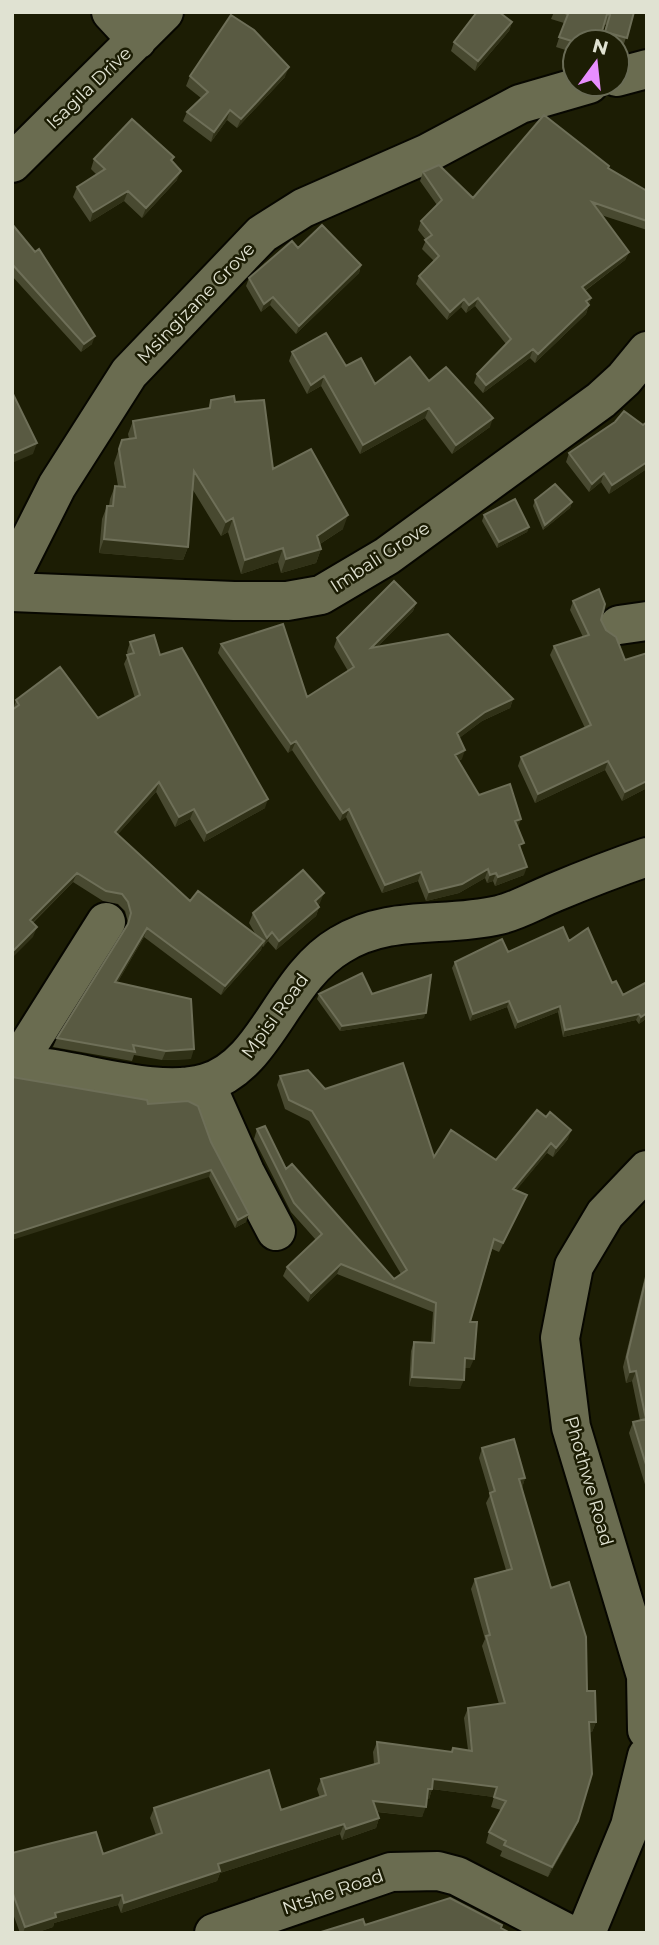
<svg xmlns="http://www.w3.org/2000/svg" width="659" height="1945" font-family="Montserrat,sans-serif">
<rect width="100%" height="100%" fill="#1c1d04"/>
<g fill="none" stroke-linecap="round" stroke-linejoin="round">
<defs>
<path id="minor" d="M111,12L137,40
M617,77L647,69
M12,163L164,12
M12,575L57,486L129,373L262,234L303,208L426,154L520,104L589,84
M12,592L234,601H287L321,595L387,556L601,400L624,379L647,351
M619,625L647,621
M12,1065C70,1065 152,1099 206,1083C267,1065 282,979 340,945C390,914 444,928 499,915C517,911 536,900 553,893C584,880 615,868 647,857
M16,1065L106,922
M190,1086L212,1098L245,1172L276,1231
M647,1170L605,1214L574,1266L560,1338L571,1427L646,1676L647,1730
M214,1933L391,1872L438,1871L457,1876L567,1933
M586,1933L630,1826L647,1756"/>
</defs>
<use href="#minor" stroke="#070700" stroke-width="42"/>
<use href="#minor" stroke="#6a6c50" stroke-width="38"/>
</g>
<path fill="#484930" d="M554,12H634L623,47L617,45V42L602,41L606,25L604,24L575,42V53L556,47L564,23L551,19Z
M512,22L509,31L475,71L451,51L454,42Z
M190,76L285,77L237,128L227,120L211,142L183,121L187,112L201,98L186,86Z
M174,157L172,161L177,180L142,218L124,201L90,222L73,197L77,187L97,175L91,169L94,159Z
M608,169L647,191V230L601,215L629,252L625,260L585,291L591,298L586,314L535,363L530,358L483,393L474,383L477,374L506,344L475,306L466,313L461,307L447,320L416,284L419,276L434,261L422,249L426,240L418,230L421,221L437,205L420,181L423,172L473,198Z
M12,224L92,344L81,352L12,276Z
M298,248L361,265L359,273L296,334L270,305L261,312L246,286L249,278Z
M292,352L346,366L375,384L429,381L490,427L452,454L425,418L360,454L321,386L307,394L289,361Z
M211,400L235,402L273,469L343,529L320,544L321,549L316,563L281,573L278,562L241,574L228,532L221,536L193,490L188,547L183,560L99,553L102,519L107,506H109L110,499L115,486H118L114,463L122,440L129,439L128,434L133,421L208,409Z
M647,422V473L645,470L609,494L601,482L589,492L566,462L569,453L643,425Z
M535,500L572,502L570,508L543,530L533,506Z
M484,515L529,527L527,532L497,548L482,521Z
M573,601L601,620L647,788L622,801L605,770L535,803L518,766L521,757L585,728L550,655L554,646L583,637L570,610Z
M416,603L413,611L378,646L513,699L510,708L482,721L459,738L462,759L458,761L479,795L518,828L524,875L495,886L493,881L487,883L485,878L459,893L426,901L418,881L382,893L346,817L340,821L292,750L288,753L218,653L221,644L307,697L348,671L334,647L337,638Z
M130,642L160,655L265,808L204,842L190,819L175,827L156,792L117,835L190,901L256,935L249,923L253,913L320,903L318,905L319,907L316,916L276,950L268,941L263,947L262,946L261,950L221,995L144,937L117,983L191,1059L162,1060L134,1055L132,1061L53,1047L57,1038L127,926L128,922L125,911L118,904L103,901L73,882L33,923V937L13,710L16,700L98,718L135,698L124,664L128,655L127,652Z
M569,941L623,995L647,982V1018L639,1024L636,1020L563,1037L558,1012L515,1029L507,1007L470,1021L452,968L455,962Z
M319,994H372L424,1018L340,1031L317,999Z
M280,1076L325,1089L434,1157L496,1160L568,1139L553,1157L547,1153L516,1190L527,1195L523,1204L499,1252L492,1249L470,1322V1368H464L460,1389L409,1386L411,1351L414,1342L431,1343L433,1312L337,1274L308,1302L283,1276L287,1267L316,1240L291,1212L254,1139L257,1129L286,1169L394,1279L401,1274L309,1121L285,1109L277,1085Z
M148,1104L211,1142L246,1222L235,1228L209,1177Z
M647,1268V1491L629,1433L633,1422L640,1420L632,1381L626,1383L623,1367Z
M482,1448L525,1478L522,1488L551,1588L587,1691L596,1722L592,1732H589L578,1821L574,1831L548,1877L500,1856L502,1851L486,1843L489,1832L501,1810L491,1807L494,1797L432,1789L429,1799H427L422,1817L377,1812L379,1818L376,1828L342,1840L340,1834L220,1873L217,1881L121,1913L118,1905L54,1923L53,1927L35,1933H20L12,1911V1853L103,1854L156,1835L150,1818L154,1808L281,1810L320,1798L317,1789L321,1779L374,1764L373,1752L377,1742L452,1752L453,1748L468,1750L464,1718L468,1708L499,1704L482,1646L485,1639L471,1589L475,1579L506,1570L486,1503L490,1495L479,1458Z"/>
<path fill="#303117" d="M512,22L509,31L475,71L478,61Z
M289,67L285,77L237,128L241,119Z
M230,110L227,120L211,142L214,132Z
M181,171L177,180L142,218L146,208Z
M128,191L124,201L90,222L93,212Z
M629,252L625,260L579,295L582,287Z
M361,265L359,273L296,334L299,326Z
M273,297L270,305L261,312L264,304Z
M478,298L475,306L466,313L469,305Z
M591,298L586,314L535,363L538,354L586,301Z
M464,299L461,307L447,320L450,312Z
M95,336L92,344L81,352L84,344Z
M533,349L530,358L483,393L486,385Z
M324,376L321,386L307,394L311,385Z
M429,408L425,418L360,454L363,445Z
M493,418L490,427L452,454L456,445Z
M37,443L33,454L12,463V454Z
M647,462L645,470L609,494L612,485Z
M604,473L601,482L589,492L592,484Z
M572,502L570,508L543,530L545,525Z
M348,515L343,529L312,549L317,536Z
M233,518L228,532L221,536L226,522Z
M529,527L527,532L497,548L499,542Z
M104,539L188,547L183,560L99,553Z
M283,548L278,562L241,574L245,560Z
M321,549L316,563L281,573L286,559Z
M416,603L413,611L368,656L371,648Z
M513,699L510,708L482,721L454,742L457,733L485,712Z
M296,741L292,750L288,753L291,744Z
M465,750L462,759L451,764L455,755Z
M608,761L605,770L535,803L538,794Z
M647,781V788L622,801L625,792Z
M159,782L156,792L111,842L115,832Z
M268,799L265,808L204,842L207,833Z
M194,809L190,819L175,827L179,817Z
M349,809L346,817L340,821L343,813Z
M521,819L518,828L515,821Z
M527,867L524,875L495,886L498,877Z
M488,869L485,878L459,893L426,901L429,892Z
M421,872L418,881L382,893L385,885Z
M77,873L73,882L26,929L30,920Z
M496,873L493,881L487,883L490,875Z
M324,893L320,903L311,911L315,901Z
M319,907L316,916L276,950L279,941Z
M37,927L33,937L12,958V952Z
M147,928L144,937L112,992L115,982Z
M272,932L268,941L263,947L267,938Z
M264,941L261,950L221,995L225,986Z
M509,1001L507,1007L470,1021L473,1014Z
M560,1006L558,1012L515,1029L518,1022Z
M426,1013L424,1018L340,1031L342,1026Z
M647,1013V1018L639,1024L641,1017Z
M639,1014L636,1020L563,1037L565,1030Z
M194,1049L191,1059L162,1060L166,1051Z
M571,1130L568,1139L553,1157L556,1148Z
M551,1143L547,1153L510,1198L513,1189Z
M211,1170L209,1177L12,1240V1234Z
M249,1214L246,1222L235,1228L238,1220Z
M341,1264L337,1274L308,1302L311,1293Z
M465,1358L474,1359L470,1368H461Z
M636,1371L632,1381L626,1383L630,1372Z
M412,1377L464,1380L460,1389L409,1386Z
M525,1478L522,1488L519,1479Z
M589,1722H596L592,1732L585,1733Z
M433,1779L497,1787L494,1797L432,1789L429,1799H425Z
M373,1801L426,1807L422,1817L370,1811Z
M379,1818L376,1828L342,1840L346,1829Z
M578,1821L574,1831L548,1877L552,1867Z
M344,1824L340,1834L220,1873L217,1881L121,1913L124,1903L218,1864Z
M122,1895L118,1905L54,1923L53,1927L35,1933H23L25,1927L55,1913Z"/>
<path fill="#595a42" stroke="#6e6f58" stroke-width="2" d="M477,12H499L512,22L478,61L454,42Z
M562,12H634L627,38L605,32L610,15L607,14L599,42H575L559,37L568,14Z
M231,15L254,30L289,67L241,119L230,110L214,132L187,112L208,92L190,76Z
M544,115L609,166L608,168L647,191V221L592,202L629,252L582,287L591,298L586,301L589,305L538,354L533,349L486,385L477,374L511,339L478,298L469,305L464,299L450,312L419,276L439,256L425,240L432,235L421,221L442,200L423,172L439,165L473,198Z
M132,119L174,157L171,160L181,171L146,208L128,191L93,212L77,187L105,169L94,159Z
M12,224L35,252L39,249L95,336L84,344L12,264Z
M322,225L361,265L299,326L273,297L264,304L249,278L292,241L298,248Z
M326,333L346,366L361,358L375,384L410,357L429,381L446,367L493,418L456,445L429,408L363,445L324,376L311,385L292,352Z
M12,392L37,443L12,454Z
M234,396L235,402L264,400L273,469L311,449L348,515L317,536L321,549L286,559L283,548L245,560L233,518L226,522L194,471L188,547L104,539L107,506H113L115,486L125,487L119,449L122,440L136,438L133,421L210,408L211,400Z
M624,411L643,425L647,422V462L612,485L604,473L592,484L569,453L615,422Z
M555,484L572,502L545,525L535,500Z
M515,499L529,527L499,542L484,515Z
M394,581L416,603L371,648L448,634L513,699L485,712L457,733L465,750L455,755L479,795L510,784L521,819L515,821L524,843L519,845L527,867L498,877L496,873L490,875L488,869L462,884L429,892L421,872L385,885L349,809L343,813L296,741L291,744L221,644L283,624L307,697L354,667L337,638Z
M599,589L605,604L601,620L606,630L616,637L625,660L647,653V781L625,792L608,761L538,794L521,757L591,725L554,646L589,635L573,601Z
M154,635L160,655L182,648L268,799L207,833L194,809L179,817L159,782L115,832L190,901L198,891L264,941L225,986L147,928L115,982L191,999L194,1049L166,1051L133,1045L135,1052L57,1038L128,924L131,913L128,902L122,894L106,891L77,873L30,920L37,927L12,952V710L19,705L16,700L60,667L98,718L140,695L127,655L134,653L130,642Z
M303,870L324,893L315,901L319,907L279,941L272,932L267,938L253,913Z
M563,927L569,941L588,928L612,983L616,981L623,995L647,982V1013L641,1017L639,1014L565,1030L560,1006L518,1022L509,1001L473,1014L455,962L502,939L508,952Z
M362,973L372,994L431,975L426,1013L342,1026L319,994Z
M403,1063L434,1157L451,1130L496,1160L537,1110L546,1117L550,1112L571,1130L556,1148L551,1143L513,1189L527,1195L503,1243L494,1239L470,1322H477L474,1359L465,1358L464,1380L412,1377L414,1342L434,1343L436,1303L341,1264L311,1293L287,1267L322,1234L294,1203L257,1129L265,1126L286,1169L292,1164L394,1279L407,1270L312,1111L289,1100L280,1076L308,1070L325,1089Z
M12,1077L147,1100L148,1104L188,1101L198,1106L211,1142L249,1214L238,1220L211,1170L12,1234Z
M647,1274V1468L633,1422L646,1419L636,1371L630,1372L627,1357Z
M514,1439L525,1478L519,1479L551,1588L569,1582L586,1637L587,1691H595L596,1722H589L592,1774L578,1821L552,1867L504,1845L506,1841L489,1832L506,1801L494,1797L497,1787L433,1779L432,1789H428L426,1807L373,1801L379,1818L346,1829L344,1824L218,1864L220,1871L124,1903L122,1895L55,1913L56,1917L25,1927L12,1891V1853L96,1832L103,1854L162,1833L154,1808L269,1770L281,1810L326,1795L321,1779L379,1763L377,1742L452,1752L453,1748L472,1751L468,1708L505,1703L486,1636L490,1635L475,1579L512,1569L490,1493L495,1491L482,1448Z
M450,1898L502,1925L501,1928L510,1933H321V1932L363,1919L365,1925Z"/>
<g text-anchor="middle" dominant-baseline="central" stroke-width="5" stroke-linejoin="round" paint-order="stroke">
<g font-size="18" fill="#e0e2d2" stroke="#1c1d04">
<text transform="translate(89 88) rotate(-44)">Isagila Drive</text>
<text transform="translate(196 303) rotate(-46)">Msingizane Grove</text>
<text transform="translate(380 557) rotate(-33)">Imbali Grove</text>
<text transform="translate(275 1016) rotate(-54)">Mpisi Road</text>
<text transform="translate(589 1481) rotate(74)">Phothwe Road</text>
<text transform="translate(333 1892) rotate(-19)">Ntshe Road</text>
</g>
</g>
<rect width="659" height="1945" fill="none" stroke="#e0e2d2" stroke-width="28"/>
<g transform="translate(596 63) rotate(15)"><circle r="33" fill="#1c1d04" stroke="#6a6c56" stroke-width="2"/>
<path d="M0-5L12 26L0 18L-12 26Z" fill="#e88eff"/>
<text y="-10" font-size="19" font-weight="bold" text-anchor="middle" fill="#e0e2d2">N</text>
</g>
</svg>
